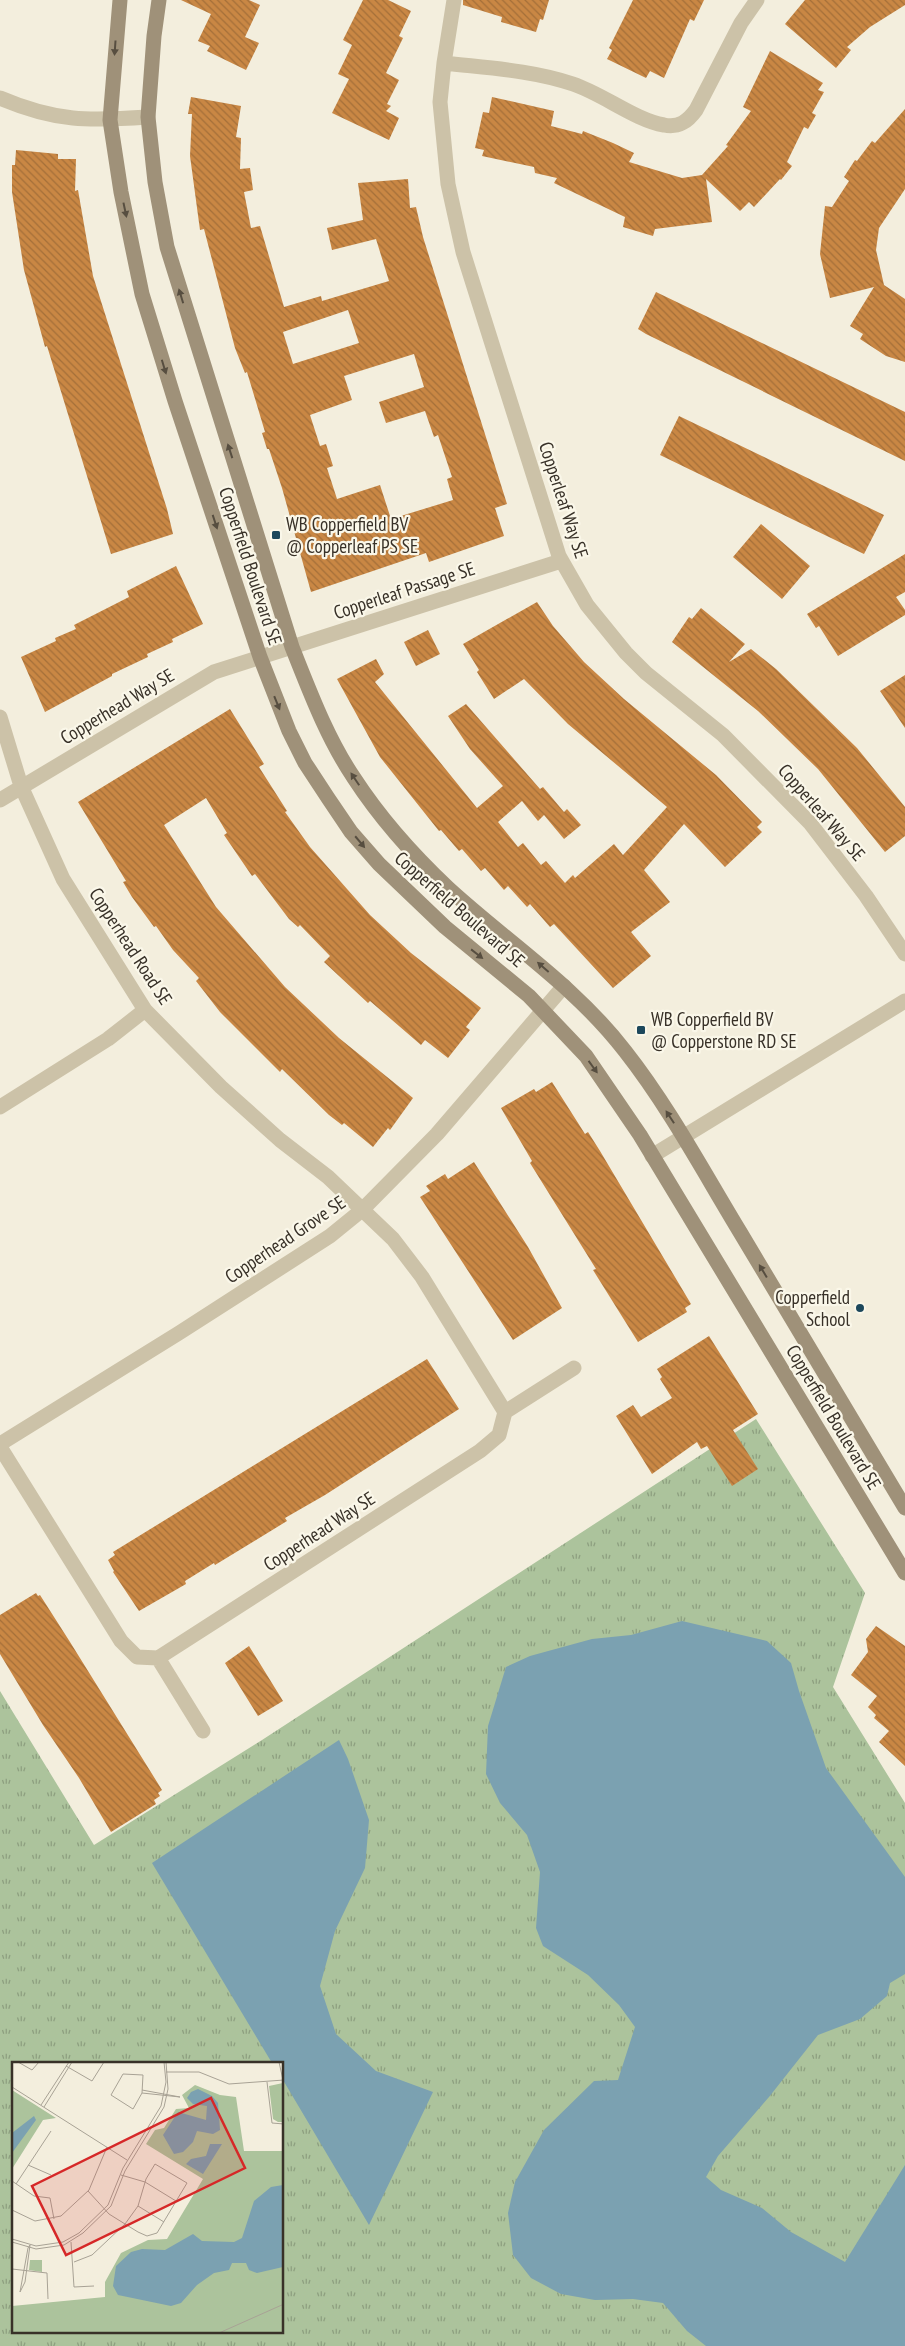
<svg xmlns="http://www.w3.org/2000/svg" width="905" height="2346" font-family="'PT Sans Narrow',sans-serif">
<defs>
<pattern id="grass-tufts" width="24" height="20" patternUnits="userSpaceOnUse" patternTransform="scale(1.25)"><rect width="24" height="20" fill="#acc39c"/><path d="M3 7l-1-3M5 7V3M7 7l1-3M15 17l-1-3M17 17v-4M19 17l1-3" fill="none" stroke="#8d9f7f"/></pattern>
<pattern id="building-back-hatch" width="6" height="6" patternUnits="userSpaceOnUse" patternTransform="scale(1.25)"><rect width="6" height="6" fill="#c98744"/><path d="M-1 5l2 2M0 0l6 6M5-1l2 2" fill="none" stroke="#a46f39"/></pattern>
</defs>
<rect width="100%" height="100%" fill="#f3eedd"/>
<path fill="url(#grass-tufts)" fill-rule="evenodd" d="M756,1419L865,1593L833,1687L905,1803V2346H0V1691L94,1845L262,1740ZM14,2064H282V2332H14Z"/>
<path fill="#7ba1b1" d="M682,1621L767,1641L791,1663L799,1691L826,1768L905,1877V1974L890,1983L887,1996L860,2019L818,2035L769,2097L718,2156L706,2177L721,2190L762,2208L791,2232L845,2262L905,2165V2346H706L687,2331L663,2303L633,2299L595,2300L561,2294L531,2278L513,2255L508,2213L515,2182L544,2130L594,2081L618,2080L635,2027L619,2005L588,1975L543,1946L536,1928L540,1872L527,1835L500,1803L486,1774L488,1726L506,1667L530,1656L592,1639L631,1635Z
M339,1740L348,1759L369,1820L365,1868L335,1931L320,1986L336,2034L376,2071L433,2092L369,2225L283,2080L282,2064L272,2063L152,1863Z"/>
<path fill="url(#building-back-hatch)" fill-rule="evenodd" d="M181,0H249L260,5L245,37L259,43L246,70L207,51L210,46L198,41L211,14Z
M363,0H388L411,11L399,36L403,38L386,73L399,80L387,104L391,106L386,111L399,118L389,140L332,113L349,79L338,74L352,45L343,40Z
M463,0H549L543,20L540,19L536,32L501,22L502,17L463,5Z
M633,0H704L694,21L690,19L664,78L650,71L646,78L607,59L612,50L609,48Z
M805,0H905V5L870,27L847,47L851,50L836,68L785,24Z
M770,51L823,83L818,90L824,92L812,113L816,115L808,129L804,127L787,162L792,166L781,180L780,179L754,207L749,202L740,211L706,179L712,222L655,229L653,236L623,227L625,217L554,183L557,178L535,173L534,167L482,156L484,150L475,148L483,112L489,113L492,97L554,111L551,126L582,134L583,131L613,143L634,153L629,162L682,178L702,175L728,146L726,145L751,111L743,107Z
M191,97L241,106L236,137L241,138L240,169L250,168L253,190L244,192L251,228L260,226L284,307L321,296L322,301L389,281L376,239L332,250L327,228L363,220L358,183L408,179L410,208L416,207L423,237L507,504L495,508L504,536L429,562L426,553L311,592L282,488L269,449H267L262,433L265,432L247,372L245,373L235,348L204,229L200,230L190,156L192,114H188ZM348,310L359,343L293,364L283,332ZM414,354L424,387L379,402L386,423L425,411L434,437L438,435L452,477L447,479L453,500L391,519L380,485L337,499L327,468L333,466L326,444L320,446L310,415L352,400L344,376Z
M905,109V189L879,228L876,250L884,285L905,299V362L886,356L860,339L863,334L850,326L874,287L830,298L820,254L825,206L832,207L849,181L844,177L855,160L857,161L872,141L875,143Z
M16,150L58,154V159H76L75,191L78,190L93,276L167,509L173,534L111,554L47,346L45,347L24,270L12,192V165H15Z
M656,292L905,412V461L646,334L638,329Z
M679,416L884,515L864,554L660,455Z
M761,524L810,566L782,599L733,557Z
M905,554V592L896,597L905,610V615L838,656L819,626L816,628L807,614Z
M176,566L203,624L172,639L173,642L147,654L148,657L112,674V676L45,712L21,657L56,641L55,638L76,629L74,625L129,597L127,591Z
M537,602L553,626L584,662L624,699L716,775L762,822L757,827L762,832L725,867L684,824L644,870L670,902L631,932L651,956L613,988L554,924L550,927L530,904L527,907L508,886L504,890L485,868L481,871L462,849L459,851L441,830L439,831L380,757L337,679L376,659L384,674L375,682L477,808L503,786L470,749L448,716L466,704L540,789L543,787L564,812L567,809L581,825L564,839L544,815L538,821L522,801L498,822L518,847L523,843L541,865L546,861L565,883L573,875L575,878L614,844L623,855L667,807L568,724L524,679L494,699L477,672L479,670L463,644Z
M701,608L745,644L729,662L751,649L776,669L857,748L905,807V836L885,852L818,769L758,711L672,642L689,617L692,619Z
M428,630L440,654L416,666L404,642Z
M905,675V728L880,691Z
M230,709L264,764L259,767L287,811L285,812L310,847L370,915L411,953L481,1008L466,1027L470,1030L448,1058L425,1040L421,1045L370,1001L368,1003L324,962L330,956L300,925L298,927L289,919L255,874L252,876L224,835L227,833L206,798L164,825L216,907L285,987L339,1038L413,1098L390,1130L388,1128L373,1147L344,1123L342,1125L329,1115L282,1069L280,1072L220,1012L196,981L199,978L173,950L156,926L154,927L132,897L123,882L126,881L78,802Z
M552,1082L585,1134L588,1132L600,1151L691,1304L685,1308L687,1312L638,1342L593,1270L596,1269L530,1163L532,1161L501,1108L534,1089L536,1092Z
M474,1162L528,1247L562,1308L513,1340L420,1197L430,1191L426,1186L445,1174L448,1179Z
M709,1336L758,1414L733,1430L758,1469L732,1486L707,1446L701,1449L697,1442L652,1474L616,1416L633,1405L641,1417L672,1398L660,1379L662,1377L657,1369Z
M427,1359L459,1409L325,1495L285,1518L287,1521L215,1565L214,1563L185,1581L186,1584L139,1611L113,1572L114,1571L108,1560L115,1555L113,1552Z
M36,1593L38,1596L40,1595L70,1642L162,1790L158,1793L160,1796L154,1800L156,1804L111,1832L79,1778L43,1725L0,1654V1615Z
M876,1626L905,1646V1766L879,1742L889,1731L874,1718L876,1715L868,1707L877,1696L851,1675L868,1652L866,1639Z
M249,1646L283,1701L258,1716L225,1663Z"/>
<g fill="none" stroke-linecap="round" stroke-linejoin="round">
<path stroke="#ccc2a8" stroke-width="15" d="M454,0L444,63L440,102L448,184L463,252L559,556L587,605L626,653L646,673L723,735L810,823L866,896L905,954
M444,63C487,68 532,70 573,84C603,94 635,120 664,125C679,128 688,121 696,110L741,23L757,0
M0,98C56,122 89,121 148,117
M0,717L21,786L63,879L145,1010L221,1087L280,1140L328,1177L393,1239L422,1277L505,1412L499,1435L480,1451L158,1658L137,1657L121,1641L0,1447
M0,800L214,672L561,561
M0,1107L108,1039L145,1010
M652,1156L905,1001
M505,1412L574,1368
M0,1444L179,1333L330,1236L362,1210L437,1134L564,986
M158,1658L203,1731"/>
<path stroke="#9f9179" stroke-width="15" d="M120,0L110,120L121,192L142,294L175,401L260,657L289,731L305,763L328,798L351,832L379,864L445,927L529,996L586,1056L640,1135L905,1573
M159,0L154,36L148,117L155,182L167,247L292,647C310,692 327,738 354,778C380,818 413,855 448,888C508,943 574,985 625,1051C669,1107 703,1171 740,1232C795,1324 850,1416 905,1508"/>
</g>
<defs><path id="oneway-solid" d="M-6-.8H1V-3.2L6.5 0L1 3.2V.8H-6Z" transform="scale(1.25)"/></defs>
<g fill="#574e40">
<use href="#oneway-solid" transform="translate(115 48) rotate(94)"/>
<use href="#oneway-solid" transform="translate(125 210) rotate(78)"/>
<use href="#oneway-solid" transform="translate(181 296) rotate(-107)"/>
<use href="#oneway-solid" transform="translate(164 367) rotate(73)"/>
<use href="#oneway-solid" transform="translate(230 451) rotate(-108)"/>
<use href="#oneway-solid" transform="translate(215 522) rotate(72)"/>
<use href="#oneway-solid" transform="translate(277 703) rotate(68)"/>
<use href="#oneway-solid" transform="translate(355 779) rotate(-124)"/>
<use href="#oneway-solid" transform="translate(360 842) rotate(50)"/>
<use href="#oneway-solid" transform="translate(477 954) rotate(38)"/>
<use href="#oneway-solid" transform="translate(543 967) rotate(-139)"/>
<use href="#oneway-solid" transform="translate(593 1067) rotate(54)"/>
<use href="#oneway-solid" transform="translate(670 1117) rotate(-123)"/>
<use href="#oneway-solid" transform="translate(763 1271) rotate(-121)"/>
</g>
<g fill="#1c475b" stroke="#faf7e9" stroke-width="2">
<rect x="271" y="530" width="10" height="10" rx="2.5"/>
<rect x="636" y="1025" width="10" height="10" rx="2.5"/>
<circle cx="860" cy="1308" r="5"/>
</g>
<g text-anchor="middle" dominant-baseline="central" stroke-width="4.5" stroke-linejoin="round" paint-order="stroke">
<g font-size="19" fill="#383128" stroke="#faf7e9">
<text transform="translate(564 500) rotate(72)">Copperleaf Way SE</text>
<text transform="translate(251 566) rotate(72)">Copperfield Boulevard SE</text>
<text transform="translate(404 590) rotate(-18)">Copperleaf Passage SE</text>
<text transform="translate(117 706) rotate(-31)">Copperhead Way SE</text>
<text transform="translate(822 812) rotate(49)">Copperleaf Way SE</text>
<text transform="translate(460 909) rotate(41)">Copperfield Boulevard SE</text>
<text transform="translate(131 946) rotate(57)">Copperhead Road SE</text>
<text transform="translate(285 1239) rotate(-34)">Copperhead Grove SE</text>
<text transform="translate(834 1417) rotate(59)">Copperfield Boulevard SE</text>
<text transform="translate(319 1531) rotate(-33)">Copperhead Way SE</text>
</g>
<g font-size="19" fill="#383128" stroke="#faf7e9" text-anchor="start">
<text x="286" y="524">WB Copperfield BV<tspan x="286" dy="22">@ Copperleaf PS SE</tspan></text>
<text x="651" y="1019">WB Copperfield BV<tspan x="651" dy="22">@ Copperstone RD SE</tspan></text>
<text x="850" y="1297" text-anchor="end">Copperfield<tspan x="850" dy="22">School</tspan></text>
</g>
</g>
<g transform="translate(12 2062)">
<rect width="271" height="271" fill="#f3eedd"/>
<path d="M183,23L208,33L224,35L232,89H271V271H0V244L93,235V220L109,191L136,178L155,177L191,117L134,82L143,68L152,66L164,47L177,46L170,33Z" fill="#acc39c"/>
<path d="M271,21V60H266L261,57L257,24ZM0,28L44,56L31,58L0,107ZM18,198H30V210L17,208Z" fill="#acc39c"/>
<path d="M186,27L200,34L206,41L208,68L201,72L185,69L181,80L171,90L162,92L151,73L166,50L194,58L195,44L181,42L175,36L179,30ZM22,54L24,58L0,91V71ZM198,82H210L191,112L174,102L179,97L194,94ZM271,123V205L245,211L237,208L234,201H220L217,208L202,211L185,223L169,241L159,244L106,233L101,224L104,204L119,190L130,187L153,188L181,172L190,179L222,180L230,176L242,139L259,125Z" fill="#7ba1b1"/>
<path fill="none" stroke="#a8a295" stroke-width="1" d="M6,0L20,8L27,0M267,0L271,18M54,4L80,19L92,0M154,10H187L217,22L272,18M111,12L131,13L130,31L121,47L99,33ZM255,20L260,61L272,62M0,25L115,98M130,31L168,35L130,28M29,43L57,0M32,45L60,0M16,103L39,113M109,113L133,120L164,139M0,119L22,134L38,136L42,157M4,122L39,69M126,144L152,160M0,148L23,159L49,154L77,128L95,85M0,177L24,184L51,180L67,171L96,143L111,106L149,44L154,20L152,0M0,180L24,187L52,183L71,171L99,144L113,109L152,45L156,27L154,0M59,180L62,225L82,224M18,183L13,220L8,230L16,186ZM62,200L80,193L113,162L126,144L134,117L143,102L175,121L145,171L135,174L126,170L113,162L97,152L76,129M0,207L35,211L36,237M207,271L272,242"/>
<path fill="#d62828" fill-opacity="0.15" stroke="#d62828" stroke-width="2.5" d="M199,36L233,106L54,193L20,124Z"/>
<rect width="271" height="271" fill="none" stroke="#383128" stroke-width="2.5"/>
</g>
</svg>
